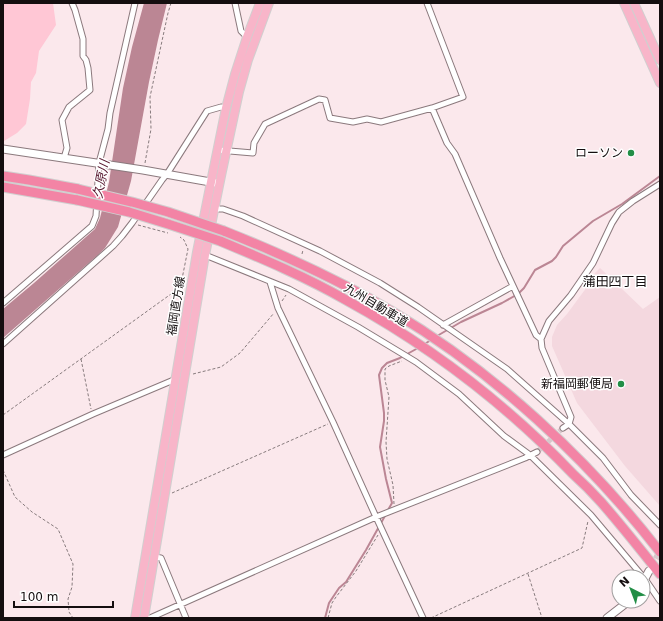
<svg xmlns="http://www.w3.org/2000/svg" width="663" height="621" font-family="'DejaVu Sans','Noto Sans JP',sans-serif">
<rect width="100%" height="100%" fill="#fbe8ec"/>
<path fill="#f4d8df" d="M600,268L643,309L660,297V506L625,466L577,403L552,346V337L557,325L567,314L587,287L595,273Z"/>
<path fill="#ffc7d5" d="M3,3H53L56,25L39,51L36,73L31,82L30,99L26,124L17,133L4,141H3Z"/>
<path fill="#bb8694" d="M144,3H167L158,40L149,82L131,181L118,227L105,248L99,254L3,338V309L34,283L95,229L100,218L109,182L123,88L132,47Z"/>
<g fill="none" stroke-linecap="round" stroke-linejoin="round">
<path stroke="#bb8694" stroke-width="2" d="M437,336L461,322L502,303L518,294L524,288L535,270L552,261L556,257L563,246L593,221L622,204L660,176
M423,345L431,340
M388,510L392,503L386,479L380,447L384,421V413L379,375L382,368L387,363L400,358L418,348
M325,618L329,603L339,588L346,582L366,550L386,514"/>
<path stroke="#d8c7cb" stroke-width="5" stroke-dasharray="5 2.5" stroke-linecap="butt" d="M537,452L563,428"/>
<path stroke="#d8c7cb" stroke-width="7" stroke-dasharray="7 3.5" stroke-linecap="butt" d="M651,568L660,552"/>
<defs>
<path id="street" d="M235,3L241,31L247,37
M427,3L463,97L432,108
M218,150L253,153L254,143L265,124L319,99L325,100L330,118L353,122L367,119L381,122L432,108L447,143L455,154L500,258L536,335L541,339
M64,158L67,148L62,120L69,107L90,90L88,68L86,60L83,56V39L75,10L72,3
M214,209H223L243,216L320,251L380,283L418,307L507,369L569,424L603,458L631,495L660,525
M205,255L289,289L358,327L416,362L459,394L504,436L530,455L591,515L645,579L660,601
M270,282L278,308L333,422L376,517L423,618
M3,303L92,226L96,216L99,163L108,129L110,113L135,3
M443,325L513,286
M3,344L113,246L122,236L132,223L162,180L167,174L207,111L221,107L226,108
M563,428L569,424L571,417L542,348L541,339L549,321L571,295L593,263L612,223L619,212L633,201L660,184
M3,455L93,414L176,379
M154,557L161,558L186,618
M150,618L376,517L525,458L537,452"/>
<path id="secondary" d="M3,149L143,170L216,183
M643,582L649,571
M607,618L629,601"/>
<path id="primary" d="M624,3L660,83
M634,3L660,60
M135,618L197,252L211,182L226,108L235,74L247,37L260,3
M144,618L205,255L221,176L239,92L248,60L269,3"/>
<path id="highway" d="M3,176L29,180L78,189
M3,187L77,200
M224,231C282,254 339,280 393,312C494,372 588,459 660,552
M220,241C263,259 306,277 346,300C430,346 507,405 573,474C583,483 592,492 601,502C621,525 641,550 660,574"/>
</defs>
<use href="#street" stroke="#8b797d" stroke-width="7"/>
<use href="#secondary" stroke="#8b797d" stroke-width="9"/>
<use href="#primary" stroke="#d0cfcf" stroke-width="10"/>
<use href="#highway" stroke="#d0cfcf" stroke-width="11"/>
<path stroke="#877b7d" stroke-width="1" stroke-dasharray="3 2" stroke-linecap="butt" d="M145,163L151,129L150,97L168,13L171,3
M138,225L168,233
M302,254L303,250
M282,301L286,295
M81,359L91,409
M193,374L221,367L240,353L274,313
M3,415L171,294L181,284L188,249L184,240L180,237
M3,470L15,497L32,512L58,529L73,564L72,587L68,599L69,612L73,618
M172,493L328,424
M394,504L393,485L387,459L386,442L389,397L385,380V369L389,366L402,361
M528,574L542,618
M328,618L332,603L336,597L356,571L378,535
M431,618L582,548L588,521"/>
<use href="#street" stroke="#fff" stroke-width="5"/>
<use href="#secondary" stroke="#fff" stroke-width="7"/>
<use href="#primary" stroke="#f8b5c9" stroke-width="8"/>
<use href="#highway" stroke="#f384a5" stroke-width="9"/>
<defs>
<path id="highway-bridge" d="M78,189L132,202L168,212L224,231
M77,200L129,212L168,224L220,241"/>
</defs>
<use href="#highway-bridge" stroke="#d0cfcf" stroke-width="11" stroke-linecap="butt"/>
<use href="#highway-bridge" stroke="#f384a5" stroke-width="9"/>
</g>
<g fill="#228e46" stroke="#fff" stroke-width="1.5">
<circle cx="631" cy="153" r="4"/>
<circle cx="621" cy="384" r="4"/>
</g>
<g text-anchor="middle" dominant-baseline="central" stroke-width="3" stroke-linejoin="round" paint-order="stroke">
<g font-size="12" fill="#140e0f" stroke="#fff" text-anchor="end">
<text x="623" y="153">ローソン</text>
<text x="613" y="384">新福岡郵便局</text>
</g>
<g font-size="12" fill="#140e0f" stroke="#fff">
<text transform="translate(376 305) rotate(31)">九州自動車道</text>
<text transform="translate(176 306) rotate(-81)">福岡直方線</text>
</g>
<g font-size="13" font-style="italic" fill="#57162e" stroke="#fff">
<text transform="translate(101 179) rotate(-79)">久原川</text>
</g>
<g font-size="13" fill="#140e0f" stroke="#fff">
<text x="615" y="281">蒲田四丁目</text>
</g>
</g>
<rect width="663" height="621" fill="none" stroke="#140e0f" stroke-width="8"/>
<g transform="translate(631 589) rotate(318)"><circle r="19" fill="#ffffff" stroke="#a19f9f"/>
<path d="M0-3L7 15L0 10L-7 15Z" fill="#228e46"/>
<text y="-6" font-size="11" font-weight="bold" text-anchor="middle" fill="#140e0f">N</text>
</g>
<path d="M14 601v6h99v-6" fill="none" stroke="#140e0f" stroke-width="2"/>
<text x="20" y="601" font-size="12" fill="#140e0f" stroke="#ffffff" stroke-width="3" paint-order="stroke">100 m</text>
</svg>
